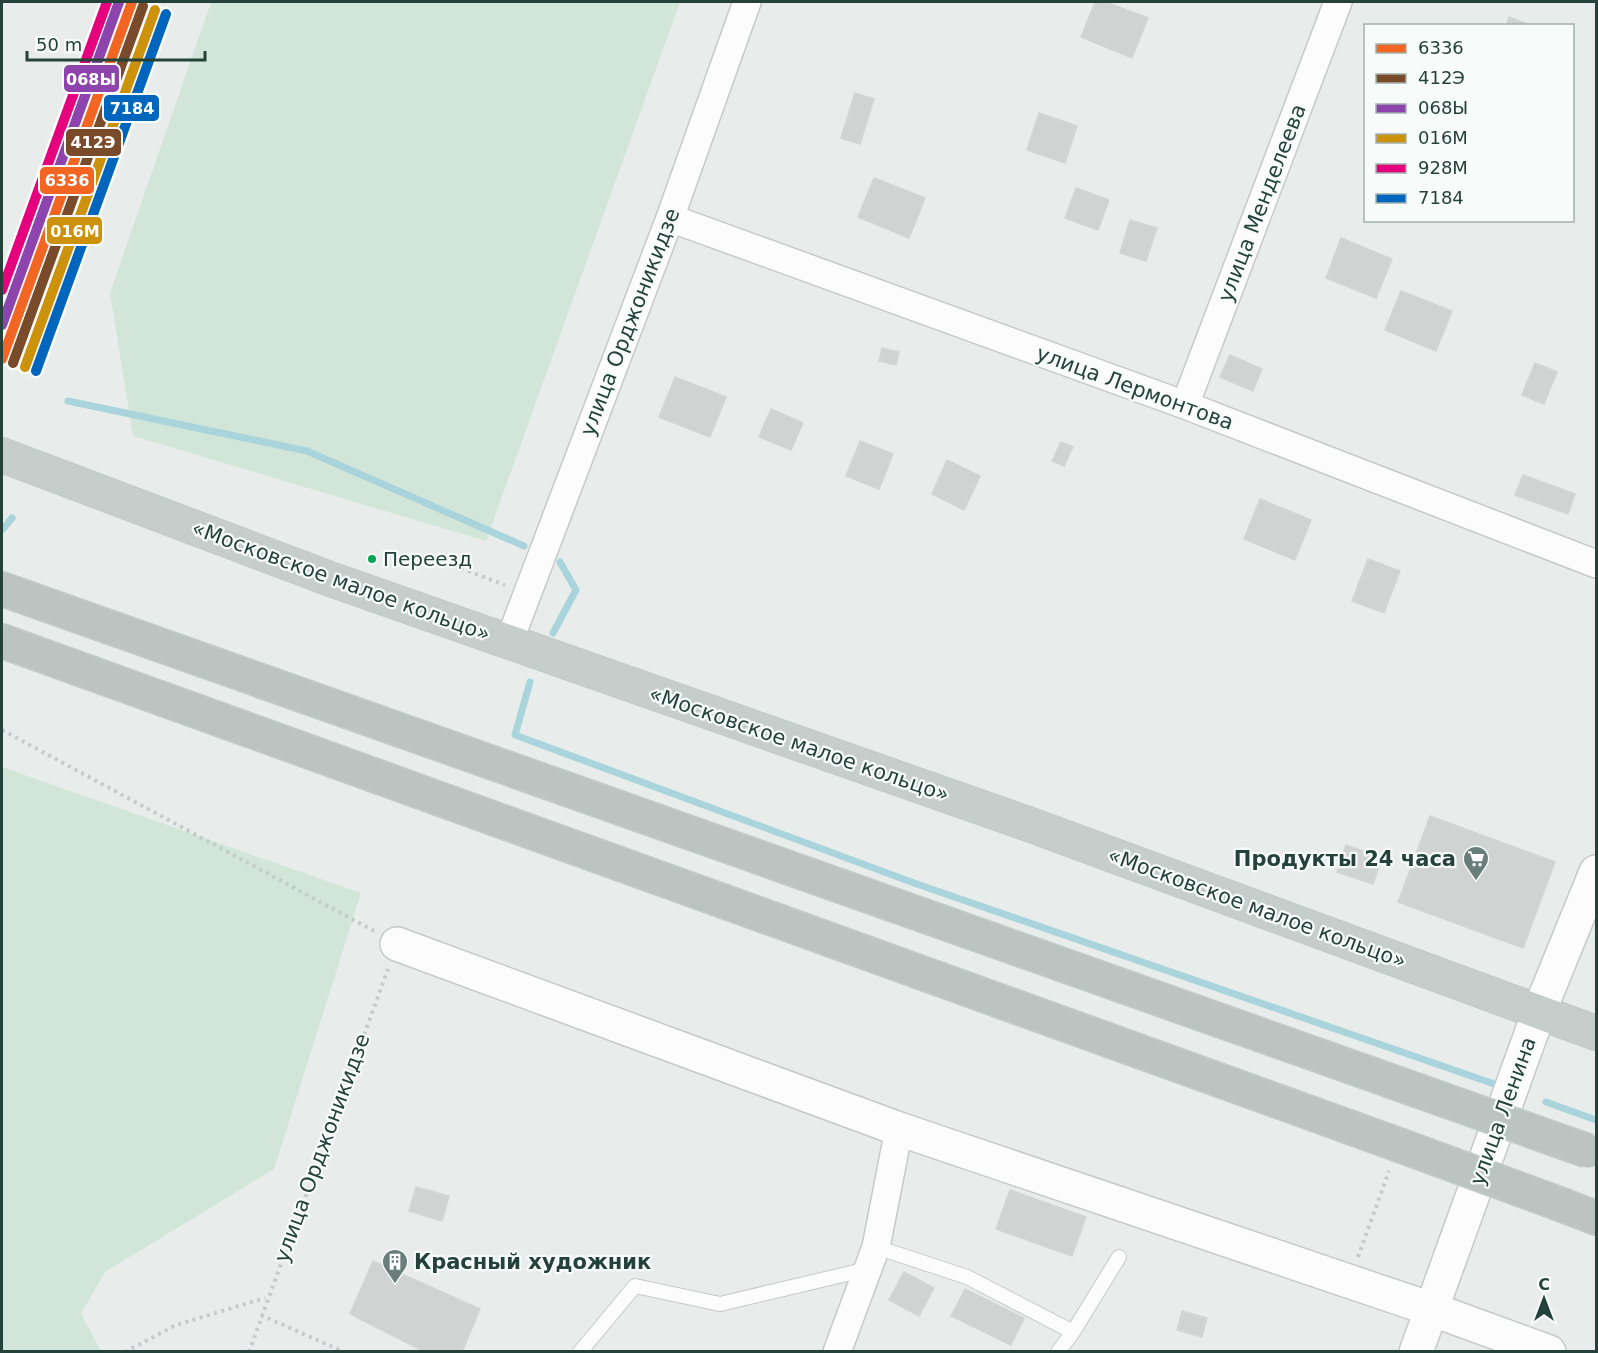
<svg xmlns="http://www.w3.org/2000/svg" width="1598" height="1353" font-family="'DejaVu Sans',sans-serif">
<rect width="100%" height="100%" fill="#e8edeb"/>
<path fill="#d1e6d8" d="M211,2H680L486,541L133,436L110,293Z
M2,767L361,893L274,1169L105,1272L81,1314L101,1351H2Z"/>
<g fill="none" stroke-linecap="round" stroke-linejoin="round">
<path stroke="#a9d4db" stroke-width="7" d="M68,401L307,451L524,546
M2,530L12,518
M553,633L576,590L560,562
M530,682L515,735L914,883L1503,1087
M1546,1102L1596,1120"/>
</g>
<path fill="#cfd4d2" stroke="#d1d6d4" stroke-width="1.5" d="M1095,2H1106L1148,18L1132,58L1081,37Z
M1509,17L1533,26H1506Z
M855,93L874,99L860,144L841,138Z
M1039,113L1077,126L1065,163L1027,150Z
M874,178L925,198L909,238L858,217Z
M1076,188L1109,200L1098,230L1065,218Z
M1130,220L1157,228L1146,261L1120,253Z
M1341,238L1392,259L1376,298L1326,278Z
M1401,291L1452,311L1436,351L1385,330Z
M882,348L899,352L896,365L879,361Z
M1230,355L1262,369L1253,391L1220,377Z
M1535,363L1557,372L1544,404L1522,395Z
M675,377L726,397L710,437L659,417Z
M771,409L803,423L791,450L759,437Z
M860,441L893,454L879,489L846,476Z
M1061,442L1073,447L1064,466L1052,461Z
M947,460L980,476L964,510L932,494Z
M1523,475L1575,494L1568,514L1515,495Z
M1260,499L1311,520L1295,560L1244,539Z
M1368,559L1400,571L1384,613L1352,601Z
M1430,816L1555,862L1523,948L1398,902Z
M1346,845L1382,858L1373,884L1337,872Z
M416,1187L449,1196L442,1221L409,1211Z
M1010,1190L1086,1217L1072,1256L996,1229Z
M373,1261L480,1309L462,1352H425L350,1314Z
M904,1272L934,1288L919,1316L889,1300Z
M965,1289L1024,1318L1011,1345L951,1316Z
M1182,1311L1207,1318L1202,1337L1177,1330Z"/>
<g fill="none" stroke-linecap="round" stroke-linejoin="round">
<defs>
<path id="service" d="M876,1247L967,1277L1073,1332L1058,1352
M1073,1332L1119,1257
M580,1352L635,1286L720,1304L868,1269"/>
<path id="minor" d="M670,218L1185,405L1596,564
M1185,405L1338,2
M509,642L670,218L747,2
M837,1352L876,1247L899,1129"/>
<path id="tertiary" d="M397,944L899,1129L1431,1309L1549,1352
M1416,1352L1539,1012L1596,872"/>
<path id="trunk" d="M2,455L333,580L1031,825L1596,1033"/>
<path id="motorway" d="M2,589L1416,1090
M2,641L1399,1145
M1565,1206L1596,1218"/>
</defs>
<use href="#service" stroke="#c5cac8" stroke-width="16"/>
<use href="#minor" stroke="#c5cac8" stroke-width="30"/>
<use href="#tertiary" stroke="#c5cac8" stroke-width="36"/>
<use href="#trunk" stroke="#c3ccc9" stroke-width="36"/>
<use href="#motorway" stroke="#c3ccc9" stroke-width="36"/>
<path stroke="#c3ccca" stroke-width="4" stroke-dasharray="3 4.5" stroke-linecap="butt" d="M447,563L505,585
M2,730L374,931
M1358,1257L1389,1171
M261,1315L344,1352
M125,1352L176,1325L265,1298
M249,1352L388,969"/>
<use href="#service" stroke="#fcfcfc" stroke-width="14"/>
<use href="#minor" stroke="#fcfcfc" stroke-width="27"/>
<use href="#tertiary" stroke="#fcfcfc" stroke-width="33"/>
<use href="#trunk" stroke="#c6cecc" stroke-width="33"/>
<use href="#motorway" stroke="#bcc4c2" stroke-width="33"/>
<defs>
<path id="motorway-bridge" d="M1416,1090L1588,1151
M1399,1145L1565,1206"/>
</defs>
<use href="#motorway-bridge" stroke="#c3ccc9" stroke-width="36" stroke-linecap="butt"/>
<use href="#motorway-bridge" stroke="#bcc4c2" stroke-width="33"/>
<defs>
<path id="rail-1" d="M2,359L132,2"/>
<path id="rail-2" d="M13,363L143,6"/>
<path id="rail-3" d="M2,325L119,2"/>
<path id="rail-4" d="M25,367L155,10"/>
<path id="rail-5" d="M2,290L107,2"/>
<path id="rail-6" d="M36,371L166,14"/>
</defs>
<use href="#rail-1" stroke="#f7fbf9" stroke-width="15"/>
<use href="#rail-2" stroke="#f7fbf9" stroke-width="15"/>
<use href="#rail-3" stroke="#f7fbf9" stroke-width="15"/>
<use href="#rail-4" stroke="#f7fbf9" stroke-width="15"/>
<use href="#rail-5" stroke="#f7fbf9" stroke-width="15"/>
<use href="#rail-6" stroke="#f7fbf9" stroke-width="15"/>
<use href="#rail-1" stroke="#f26522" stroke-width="10"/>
<use href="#rail-2" stroke="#7a4b2a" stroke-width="10"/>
<use href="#rail-3" stroke="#8e44ad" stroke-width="10"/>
<use href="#rail-4" stroke="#cd920c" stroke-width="10"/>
<use href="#rail-5" stroke="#e5007d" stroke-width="10"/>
<use href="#rail-6" stroke="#0065bd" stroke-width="10"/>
</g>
<defs>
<symbol id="supermarket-pin" viewBox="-11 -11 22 30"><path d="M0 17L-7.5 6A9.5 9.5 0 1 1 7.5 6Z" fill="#697e78" stroke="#f7fbf9"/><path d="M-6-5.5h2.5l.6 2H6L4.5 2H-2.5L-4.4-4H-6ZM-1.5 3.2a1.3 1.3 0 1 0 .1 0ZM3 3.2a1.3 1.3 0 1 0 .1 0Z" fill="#fff"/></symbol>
<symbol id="building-pin" viewBox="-11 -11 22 30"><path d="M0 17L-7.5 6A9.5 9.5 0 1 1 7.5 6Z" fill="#697e78" stroke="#f7fbf9"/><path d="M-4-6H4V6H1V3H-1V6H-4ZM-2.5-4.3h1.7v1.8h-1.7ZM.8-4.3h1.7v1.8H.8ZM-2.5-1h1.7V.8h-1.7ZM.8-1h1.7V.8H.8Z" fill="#fff"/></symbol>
</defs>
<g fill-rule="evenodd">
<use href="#supermarket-pin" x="1461" y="844" width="30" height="40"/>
<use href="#building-pin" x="380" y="1247" width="30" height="40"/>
</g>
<circle fill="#00a651" stroke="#f7fbf9" stroke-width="2" cx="372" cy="559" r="5"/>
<g text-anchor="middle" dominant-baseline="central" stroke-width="4.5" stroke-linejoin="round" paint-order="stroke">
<g font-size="20" fill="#24423a" stroke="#f7fbf9" text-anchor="start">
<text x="383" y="559">Переезд</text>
</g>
<g font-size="21" fill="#24423a" stroke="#f7fbf9">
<text transform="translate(1262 203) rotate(-69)">улица Менделеева</text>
<text transform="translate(630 322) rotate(-69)">улица Орджоникидзе</text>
<text transform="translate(1135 388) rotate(20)">улица Лермонтова</text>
<text transform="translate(341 581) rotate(20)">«Московское малое кольцо»</text>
<text transform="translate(799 744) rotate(19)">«Московское малое кольцо»</text>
<text transform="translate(1257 908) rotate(20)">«Московское малое кольцо»</text>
<text transform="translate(1503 1111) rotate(-70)">улица Ленина</text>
<text transform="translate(322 1148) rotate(-70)">улица Орджоникидзе</text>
</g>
<g font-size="21" font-weight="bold" fill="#24423a" stroke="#f7fbf9" text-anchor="end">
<text x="1456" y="859">Продукты 24 часа</text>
<text x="414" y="1262" text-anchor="start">Красный художник</text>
</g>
</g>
<g stroke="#f7fbf9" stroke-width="2">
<rect x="63" y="64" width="57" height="29" rx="6" fill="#8e44ad"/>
<rect x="103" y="94" width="57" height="28" rx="6" fill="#0065bd"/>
<rect x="65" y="128" width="57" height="29" rx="6" fill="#7a4b2a"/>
<rect x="39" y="166" width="56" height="29" rx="6" fill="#f26522"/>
<rect x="46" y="216" width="57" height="29" rx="6" fill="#cd920c"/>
</g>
<g font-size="16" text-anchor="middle" font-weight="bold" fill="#fff">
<text x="91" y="85">068Ы</text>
<text x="132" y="114">7184</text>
<text x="93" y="148">412Э</text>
<text x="67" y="186">6336</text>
<text x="75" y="237">016М</text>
</g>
<rect width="1598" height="1353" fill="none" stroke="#24423a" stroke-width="6"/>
<rect x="1364" y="24" width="210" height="198" fill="#f7fbf9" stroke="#a3b1ad" stroke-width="1.5"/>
<rect x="1376" y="44" width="30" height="9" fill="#f26522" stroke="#a3b1ad" stroke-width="1.5"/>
<text x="1418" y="54" font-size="18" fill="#24423a">6336</text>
<rect x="1376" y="74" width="30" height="9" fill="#7a4b2a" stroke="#a3b1ad" stroke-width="1.5"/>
<text x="1418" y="84" font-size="18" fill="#24423a">412Э</text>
<rect x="1376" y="104" width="30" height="9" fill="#8e44ad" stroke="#a3b1ad" stroke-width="1.5"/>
<text x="1418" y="114" font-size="18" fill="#24423a">068Ы</text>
<rect x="1376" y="134" width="30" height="9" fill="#cd920c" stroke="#a3b1ad" stroke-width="1.5"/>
<text x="1418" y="144" font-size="18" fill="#24423a">016М</text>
<rect x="1376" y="164" width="30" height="9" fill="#e5007d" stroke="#a3b1ad" stroke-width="1.5"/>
<text x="1418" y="174" font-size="18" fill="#24423a">928М</text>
<rect x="1376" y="194" width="30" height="9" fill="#0065bd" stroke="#a3b1ad" stroke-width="1.5"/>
<text x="1418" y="204" font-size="18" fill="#24423a">7184</text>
<g transform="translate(1544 1299)" stroke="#f7fbf9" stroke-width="4.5" paint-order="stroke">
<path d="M0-4.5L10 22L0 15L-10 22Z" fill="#24423a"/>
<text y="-9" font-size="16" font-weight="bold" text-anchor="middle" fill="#24423a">С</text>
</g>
<path d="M27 51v9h178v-9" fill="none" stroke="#24423a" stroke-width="3"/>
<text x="36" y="51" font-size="18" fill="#24423a" stroke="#f7fbf9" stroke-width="4.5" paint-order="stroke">50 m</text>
</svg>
